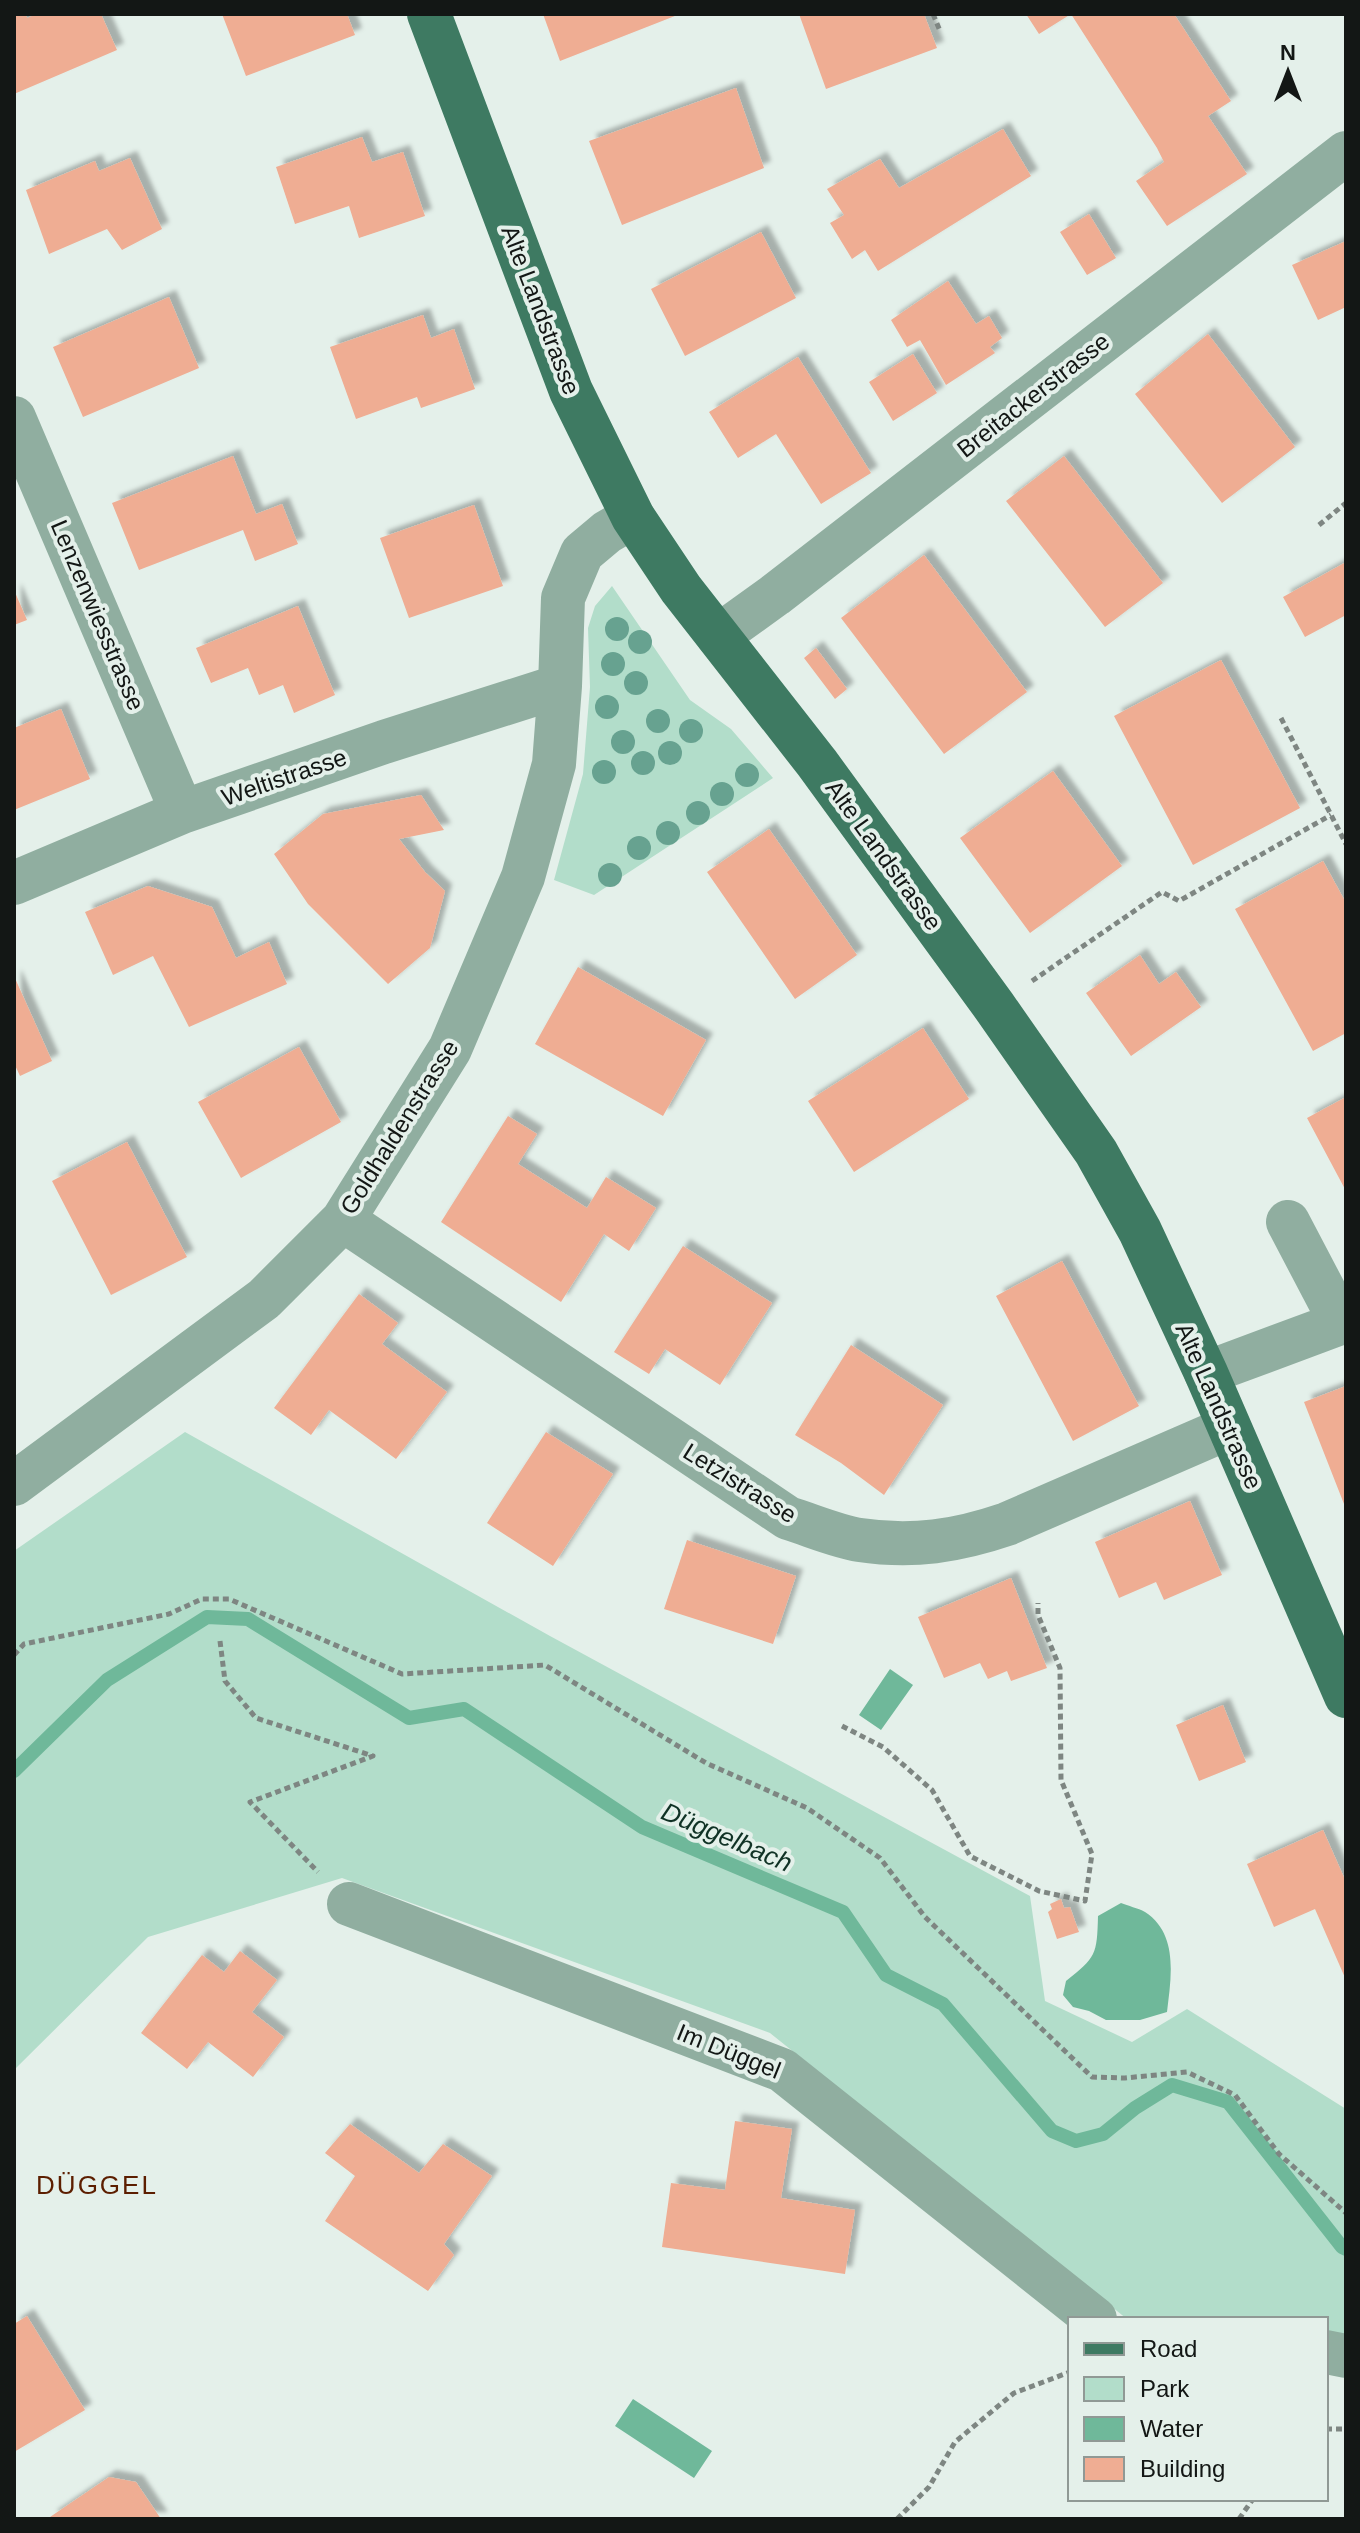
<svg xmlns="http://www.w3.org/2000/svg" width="1360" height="2533" font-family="Arial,sans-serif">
<defs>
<filter id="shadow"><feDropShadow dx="7" dy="-7" stdDeviation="2" flood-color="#0004"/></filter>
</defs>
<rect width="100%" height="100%" fill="#e4f0ea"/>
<path fill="#b2ddca" d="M612,586L690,700L731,729L773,778L594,895L554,880L583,774L590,687L588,628L595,606Z
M185,1432L550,1636L1030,1896L1045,2001L1132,2042L1187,2009L1346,2109V2364L1326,2360V2319H1127L770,2033L342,1878L148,1937L14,2070V1551Z"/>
<path fill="#6fb89a" d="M890,1669L913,1685L881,1730L859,1715Z
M1121,1903C1128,1906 1138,1908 1145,1912C1179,1934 1171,1978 1167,2012L1140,2020H1106L1089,2011L1073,2007L1063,1995L1066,1981C1096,1957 1097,1955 1098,1916Z
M633,2399L712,2451L694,2478L615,2426Z"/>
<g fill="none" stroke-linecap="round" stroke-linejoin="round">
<path stroke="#6fb89a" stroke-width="14" d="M14,1771L107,1680L207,1617L248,1619L409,1718L464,1709L642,1827L843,1912L886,1975L943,2004L1052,2131L1076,2141L1103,2134L1135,2108L1172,2085L1228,2102L1342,2247L1346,2249"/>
</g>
<path fill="#efad93" filter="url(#shadow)" d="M14,14H26L27,18L37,14H101L117,50L14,94Z
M222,14H347L355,35L246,76Z
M543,14H680L560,61Z
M799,14H924L937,48L826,89Z
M1026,14H1174L1231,101L1208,116L1247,174L1167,226L1136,181L1164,162L1157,148L1071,14L1039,34Z
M736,88L764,168L622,225L589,141Z
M1003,129L1031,176L878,271L865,250L852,259L830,223L844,215L827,189L880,159L899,188Z
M362,137L372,162L403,152L425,216L359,238L349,206L295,224L276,167Z
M130,158L162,229L122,250L107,229L49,254L26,190L95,161L99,171Z
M1089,214L1116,258L1087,275L1060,232Z
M761,232L796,298L685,356L651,289Z
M1346,241V307L1318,320L1292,265Z
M948,281L976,324L989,316L1002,338L990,347L995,353L946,385L920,340L907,347L891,320Z
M169,297L199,368L83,417L53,347Z
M423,315L431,338L454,329L475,389L421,408L417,397L356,419L330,347Z
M1208,334L1295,447L1222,503L1135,394Z
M913,354L937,393L893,421L869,382Z
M798,357L871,473L821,504L776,434L738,458L709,412Z
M233,456L256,514L282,504L298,544L255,561L243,530L139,570L112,503Z
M1064,456L1163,583L1105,627L1006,501Z
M474,505L503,586L409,618L380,538Z
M924,555L1027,692L944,754L841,618Z
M1346,562V615L1305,637L1283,597Z
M14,590L27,620L14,625Z
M298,606L335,695L294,713L283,685L259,695L248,668L211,683L196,648Z
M816,648L847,689L835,699L804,658Z
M1221,660L1300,808L1193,865L1114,716Z
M61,709L90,779L14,810V728Z
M1053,771L1122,866L1030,933L960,838Z
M421,795L444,830L399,839L425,872L445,891L430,948L388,984L308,904L274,854L323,814Z
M769,829L857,955L795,999L707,872Z
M1323,861L1346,903V1033L1313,1051L1235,909Z
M148,886L212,907L236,958L269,942L287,984L189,1027L153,956L113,975L85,912Z
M1140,955L1159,984L1176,972L1201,1007L1131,1056L1086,993Z
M578,967L706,1040L663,1116L535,1044Z
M14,976L52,1061L20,1076L14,1063Z
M923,1028L969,1099L854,1172L808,1101Z
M299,1047L341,1122L241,1178L198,1102Z
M1346,1097V1191L1307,1118Z
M508,1116L537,1134L518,1164L587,1208L606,1177L656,1208L629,1251L604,1234L561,1302L441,1222Z
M127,1142L187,1257L111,1295L52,1181Z
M683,1246L772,1303L720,1385L665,1349L649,1374L614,1352Z
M1062,1261L1139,1406L1073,1441L996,1296Z
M359,1294L398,1323L382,1344L447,1392L396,1459L329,1410L311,1435L274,1408Z
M851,1345L943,1405L884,1495L841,1463L795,1435Z
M1346,1386V1503L1344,1504L1304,1402Z
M546,1432L613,1474L553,1566L487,1523Z
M1190,1501L1222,1575L1164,1600L1156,1582L1119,1598L1095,1542Z
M687,1540L796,1576L773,1644L664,1609Z
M1011,1578L1047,1668L1011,1681L1007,1671L988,1679L980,1663L944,1678L918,1617Z
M1223,1705L1246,1762L1199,1781L1176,1725Z
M1323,1830L1346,1882V1980L1315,1909L1274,1927L1247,1864Z
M1061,1899L1064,1908L1070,1907L1079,1932L1057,1939L1048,1912L1052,1909L1050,1904Z
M240,1951L277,1980L252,2012L284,2037L253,2077L208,2042L187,2069L141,2033L202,1955L224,1972Z
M735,2121L792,2129L781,2198L855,2210L845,2274L662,2247L671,2183L725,2190Z
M350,2124L419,2173L443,2144L492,2176L444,2244L454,2255L428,2291L325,2221L355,2176L325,2153Z
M27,2316L85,2410L14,2452V2324Z
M109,2477L136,2482L161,2519H52L50,2517Z"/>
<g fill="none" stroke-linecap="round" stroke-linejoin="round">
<path stroke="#7e8682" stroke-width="5" stroke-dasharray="6 4" stroke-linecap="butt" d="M933,14L940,31
M1319,525L1346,503
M1281,718L1346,844
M1032,981L1162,892L1179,901L1331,815
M220,1641L225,1681L256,1718L373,1756L250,1802L318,1872
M14,1655L24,1644L169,1614L202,1599H229L402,1674L545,1665L706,1763L807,1808L880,1858L925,1917L1092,2077L1125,2078L1187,2072L1235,2095L1279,2154L1346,2213
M842,1726L883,1747L932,1790L970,1856L1039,1891L1085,1901L1092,1854L1061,1780L1060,1668L1038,1615V1603
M1326,2429H1346
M897,2519L929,2487L955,2442L1014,2393L1070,2372
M1239,2519L1253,2499"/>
<path stroke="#90aea0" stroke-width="44" d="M14,418L182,812
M718,636L775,595L1346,153
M14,883L182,812L384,742L560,686
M343,1220L788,1518C811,1525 836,1536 860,1540C913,1548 957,1541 1007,1524L1228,1428
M1288,1222L1341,1323
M1206,1373L1346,1321
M14,1484L264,1299L343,1220L450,1049L523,877L554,764L560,686L563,598L582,553L607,532L633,517
M349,1904L782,2070L1095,2319
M1326,2352L1346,2356"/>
<path stroke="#3e7a62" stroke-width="44" d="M429,14L571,391L633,517L681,589L817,763L994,1006L1096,1152L1140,1231L1206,1373L1346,1696"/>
</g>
<g fill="#67a290">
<circle cx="617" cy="629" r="12"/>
<circle cx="640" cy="642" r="12"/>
<circle cx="613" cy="664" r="12"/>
<circle cx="636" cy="683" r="12"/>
<circle cx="607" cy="707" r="12"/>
<circle cx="658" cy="721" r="12"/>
<circle cx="691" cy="731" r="12"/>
<circle cx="623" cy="742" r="12"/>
<circle cx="670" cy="753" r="12"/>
<circle cx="643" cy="763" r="12"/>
<circle cx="604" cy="772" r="12"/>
<circle cx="747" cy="775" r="12"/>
<circle cx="722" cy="794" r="12"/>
<circle cx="698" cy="813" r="12"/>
<circle cx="668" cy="833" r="12"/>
<circle cx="639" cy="848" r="12"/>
<circle cx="610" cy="875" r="12"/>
</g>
<g text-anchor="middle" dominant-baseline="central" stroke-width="8" stroke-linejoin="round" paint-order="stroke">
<g font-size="24" fill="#131715" stroke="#e4f0ea">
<text transform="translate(541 310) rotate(69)">Alte Landstrasse</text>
<text transform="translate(1033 395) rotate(-38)">Breitackerstrasse</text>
<text transform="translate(98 615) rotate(67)">Lenzenwiesstrasse</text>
<text transform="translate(284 777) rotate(-19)">Weltistrasse</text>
<text transform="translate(884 855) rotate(54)">Alte Landstrasse</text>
<text transform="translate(399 1127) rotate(-58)">Goldhaldenstrasse</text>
<text transform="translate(1219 1406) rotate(66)">Alte Landstrasse</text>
<text transform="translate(740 1483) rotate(32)">Letzistrasse</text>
<text transform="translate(729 2051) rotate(22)">Im Düggel</text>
</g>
<g font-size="26" font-style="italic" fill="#103225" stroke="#e4f0ea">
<text transform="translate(727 1837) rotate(23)">Düggelbach</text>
</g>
<g font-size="26" letter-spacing="2" fill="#5c1e00" stroke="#e4f0ea">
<text x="97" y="2185">DÜGGEL</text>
</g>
</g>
<rect width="1360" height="2533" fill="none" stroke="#131715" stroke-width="32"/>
<rect x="1068" y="2317" width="260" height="184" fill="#e4f0ea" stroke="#909995" stroke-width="2"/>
<rect x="1084" y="2343" width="40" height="12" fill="#3e7a62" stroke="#909995" stroke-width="2"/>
<text x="1140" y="2357" font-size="24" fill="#131715">Road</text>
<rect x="1084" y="2377" width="40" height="24" fill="#b2ddca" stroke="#909995" stroke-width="2"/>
<text x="1140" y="2397" font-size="24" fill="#131715">Park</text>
<rect x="1084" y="2417" width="40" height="24" fill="#6fb89a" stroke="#909995" stroke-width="2"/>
<text x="1140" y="2437" font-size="24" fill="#131715">Water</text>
<rect x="1084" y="2457" width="40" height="24" fill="#efad93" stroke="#909995" stroke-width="2"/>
<text x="1140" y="2477" font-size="24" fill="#131715">Building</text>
<g transform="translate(1288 72)" stroke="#e4f0ea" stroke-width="6" paint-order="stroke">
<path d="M0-6L14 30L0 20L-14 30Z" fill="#131715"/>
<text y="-12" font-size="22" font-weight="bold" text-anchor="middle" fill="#131715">N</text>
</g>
</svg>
